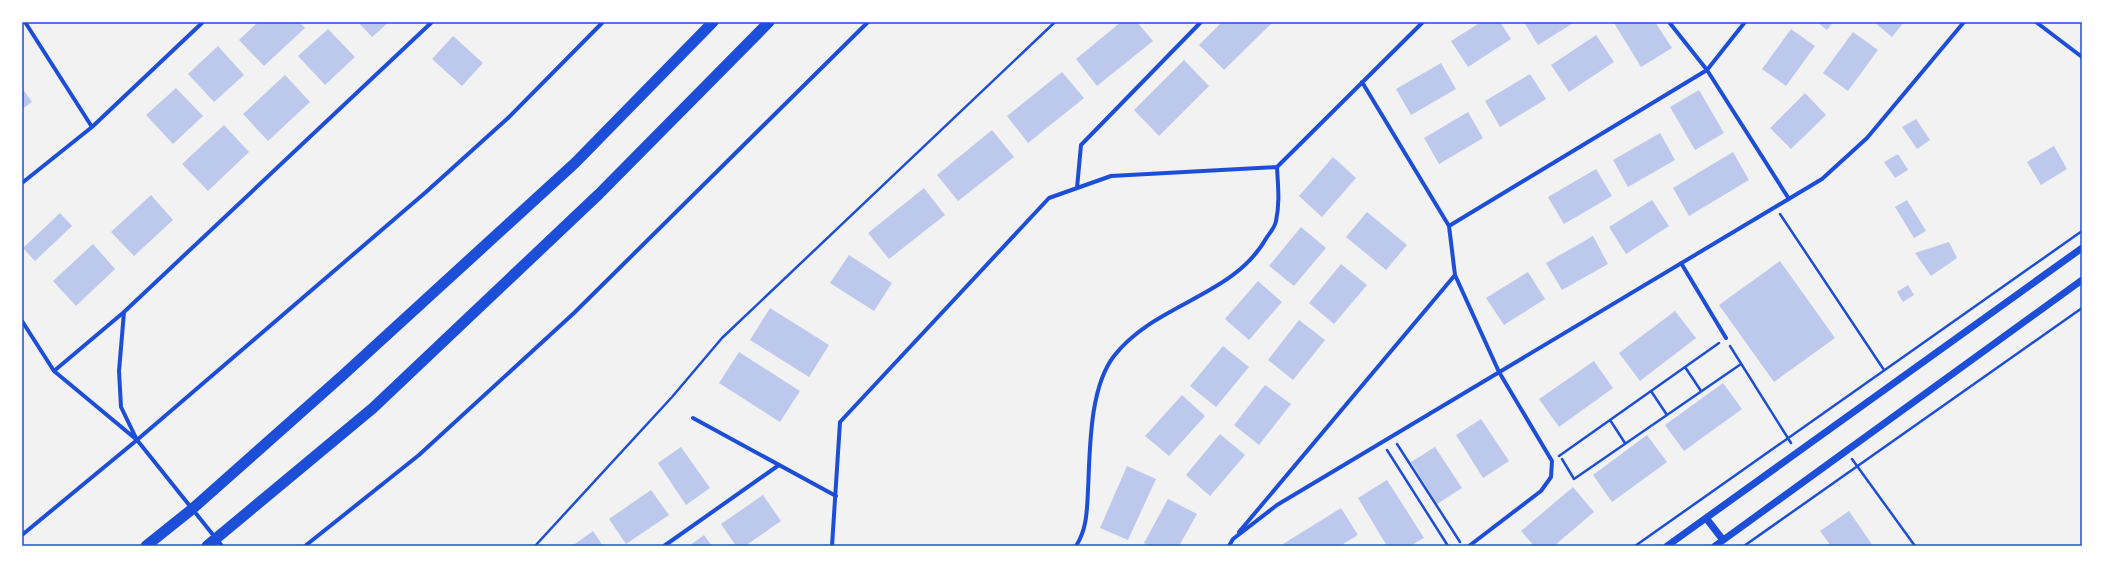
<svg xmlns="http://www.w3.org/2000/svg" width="2104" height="568" font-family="'Libre Baskerville',serif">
<rect width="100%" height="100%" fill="#f2f2f2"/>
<path fill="#bdc9ec" d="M258,22H299L305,28L264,66L239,40Z
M358,22H389L372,37Z
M1121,22H1137L1153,41L1097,86L1076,59Z
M1222,22H1273L1224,70L1199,45Z
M1481,22H1500L1511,39L1468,67L1451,41Z
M1524,22H1575L1538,45Z
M1615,22H1655L1672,48L1641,67L1614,23Z
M1817,22H1833L1827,30Z
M1874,22H1904L1892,37Z
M328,29L355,57L325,85L298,56Z
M1791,29L1815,46L1786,86L1762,69Z
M1853,32L1878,50L1848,91L1823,73Z
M1596,35L1614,62L1569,92L1551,65Z
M453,36L483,63L462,86L432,59Z
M218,46L244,75L214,102L188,74Z
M1184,60L1209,86L1159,136L1134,110Z
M1441,63L1456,89L1411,115L1396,89Z
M1062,72L1084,98L1028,143L1007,116Z
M1530,74L1546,99L1500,127L1485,101Z
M285,75L310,102L268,141L243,114Z
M22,88L32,102L22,109Z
M176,88L203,116L173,144L146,115Z
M1699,90L1724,133L1695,150L1670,107Z
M1805,93L1826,115L1791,149L1770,128Z
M1468,112L1483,138L1439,164L1424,138Z
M1916,119L1930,140L1917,149L1902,127Z
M224,125L249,152L208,191L182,164Z
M992,130L1014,157L958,201L937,175Z
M1660,133L1675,160L1628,187L1613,160Z
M2054,146L2067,169L2041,185L2027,162Z
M1733,152L1749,180L1689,216L1673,188Z
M1898,154L1908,170L1895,178L1884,162Z
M1333,157L1356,178L1322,217L1299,196Z
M1596,169L1612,196L1564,224L1548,197Z
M924,188L945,215L889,259L868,233Z
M151,195L173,220L134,256L111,232Z
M1652,200L1669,226L1626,254L1609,227Z
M1907,200L1926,231L1914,238L1895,207Z
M1367,212L1407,245L1386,270L1346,237Z
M60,213L72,226L35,261L23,248Z
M1301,227L1326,248L1294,286L1269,266Z
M1593,236L1608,264L1562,290L1546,263Z
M1949,242L1957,258L1931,276L1915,253Z
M93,244L115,269L76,306L53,281Z
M849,255L892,283L874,311L830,283Z
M1780,261L1835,338L1774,382L1719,305Z
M1341,264L1367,285L1334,324L1309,303Z
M1528,272L1545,299L1504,325L1486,298Z
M1258,281L1282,302L1249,340L1225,319Z
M1908,285L1914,295L1903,302L1897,292Z
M770,308L829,345L809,377L750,340Z
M1675,311L1696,338L1640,381L1619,353Z
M1299,320L1325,340L1293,380L1268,360Z
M1223,346L1249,367L1216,407L1190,386Z
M739,352L800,391L780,422L719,383Z
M1594,361L1613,388L1559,427L1539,399Z
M1723,383L1742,409L1684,451L1665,425Z
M1265,385L1291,404L1259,445L1234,425Z
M1182,395L1205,416L1169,456L1145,436Z
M1481,419L1509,461L1483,478L1456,435Z
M1220,434L1245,455L1210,496L1186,475Z
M1647,435L1667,462L1612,502L1593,475Z
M681,447L710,488L686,505L658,463Z
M1435,447L1462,488L1437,504L1411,462Z
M1127,466L1156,479L1128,540L1100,528Z
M1387,480L1424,538L1410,546H1387L1358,498Z
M1573,487L1594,512L1554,546H1534L1521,531Z
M651,490L669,515L626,544L609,519Z
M763,495L781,521L745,546H736L721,524Z
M1168,499L1197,514L1179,546H1149L1144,543Z
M1341,508L1358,535L1340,546H1285L1283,544Z
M1849,511L1873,546H1831L1820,531Z
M593,531L603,546H572Z
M704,535L712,546H689Z"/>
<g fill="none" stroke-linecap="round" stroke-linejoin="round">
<path stroke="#1d4ed8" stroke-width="2.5" d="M1780,214L1884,370
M1730,346L1791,443
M1685,367L1701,391
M1651,391L1667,415
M1610,420L1625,443
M1397,444L1460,542
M1387,450L1448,546
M1559,456L1719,343
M1562,459L1574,479L1741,364
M1852,459L1915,546
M535,546L672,397L722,338L1055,22
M1635,546L2082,231
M1744,546L2082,308"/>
<path stroke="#1d4ed8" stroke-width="4" d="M25,22L92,127
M1669,22L1707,70L1789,199
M2036,22L2082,57
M1362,82L1449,226L1455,275L1499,372L1552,461L1551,477L1541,491L1469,546
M22,183L92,127L203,22
M1077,188L1081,145L1201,22
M1449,226L1707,70L1745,22
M1681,263L1726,338
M124,312L119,371L121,407L136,438
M22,321L54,371L137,440L222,546
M54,371L124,312L432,22
M693,418L836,496
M1239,532L1455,275
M22,535L137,440L426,192L508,118L603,22
M305,546L419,455L574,313L868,22
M664,546L779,465
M832,546L840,422L1049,198L1111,176L1277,167
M1076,546C1087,529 1087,510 1088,490C1090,451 1089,388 1114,356C1155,303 1234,297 1267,237C1270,233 1275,227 1276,221C1280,203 1278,186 1277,167L1423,22
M1229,546L1233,539L1277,505L1822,179L1867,138L1964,22"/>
<path stroke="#1d4ed8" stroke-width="7" d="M1706,518L1723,540
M1667,546L2082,248
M1715,546L2082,280"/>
<path stroke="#1d4ed8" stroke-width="11" d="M146,546L191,510L342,376L575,163L713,22
M207,546L373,408L599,194L769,22"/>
</g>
<rect width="2104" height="568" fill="none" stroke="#ffffff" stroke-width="46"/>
<rect x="23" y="23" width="2058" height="522" fill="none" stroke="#1d4ed8" stroke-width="1.5"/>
</svg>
